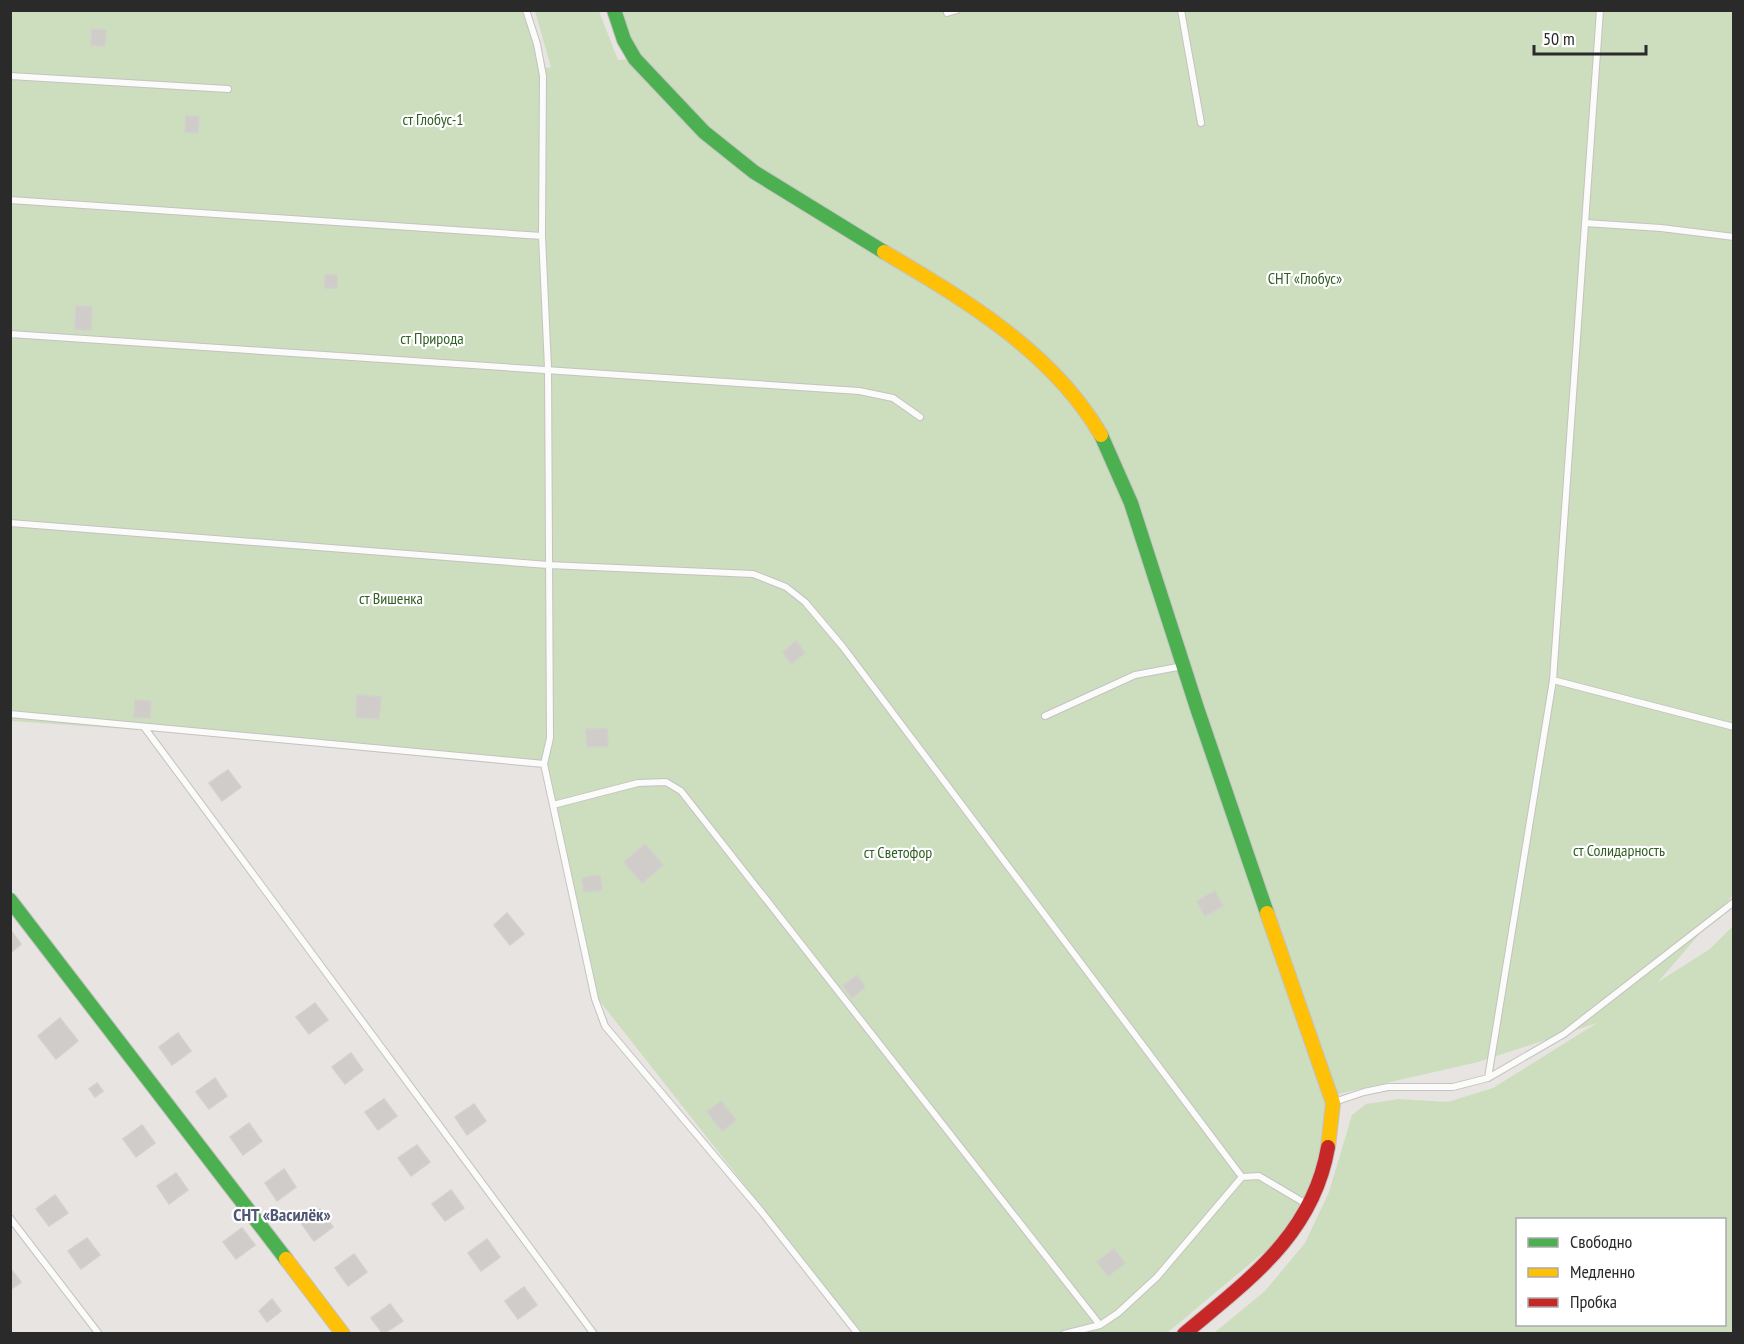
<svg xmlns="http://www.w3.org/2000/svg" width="1744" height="1344" font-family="'PT Sans Narrow',sans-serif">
<rect width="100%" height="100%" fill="#e7e4e1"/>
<path fill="#ccdebe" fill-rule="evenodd" d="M10,11H525L546,68L551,67L535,11H599L618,60L630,59L607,11H1733V895L1658,982L1710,949L1733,926V1333H1214L1265,1291L1305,1243L1329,1192L1352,1115L1366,1104L1399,1099L1448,1102L1493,1088L1597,1023L1478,1062L1325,1097L1326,1159L1294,1227L1167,1333H861L595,995L547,768L186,733L11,721ZM1518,1220H1724V1324H1518Z"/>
<path fill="#cfccca" stroke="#d2d0cd" stroke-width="1.5" d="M92,29L106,30L105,46L91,45Z
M186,116L199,117L198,133L185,132Z
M325,275H337V288H325Z
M76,306L92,307L91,330L75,329Z
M796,641L805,653L791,664L783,652Z
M357,695L381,697L379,719L356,717Z
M135,700L151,701L150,718L134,717Z
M586,729H607L608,746L587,747Z
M228,770L241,787L222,801L209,783Z
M645,844L663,865L642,883L624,862Z
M600,875L602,890L584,892L582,878Z
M1215,891L1223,906L1205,916L1197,901Z
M507,913L524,934L510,945L494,925Z
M12,932L21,944L10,953V933Z
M857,975L865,987L852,998L843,986Z
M315,1003L328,1020L309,1034L296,1017Z
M60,1018L78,1041L56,1059L38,1036Z
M178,1033L191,1051L172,1065L159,1047Z
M351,1053L363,1070L345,1084L332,1067Z
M215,1078L227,1096L209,1109L196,1092Z
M97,1083L103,1091L95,1097L89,1089Z
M384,1099L397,1116L378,1130L365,1112Z
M721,1101L736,1120L722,1131L707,1112Z
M474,1104L486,1121L467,1135L455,1117Z
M249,1123L262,1141L243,1155L230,1137Z
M142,1125L155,1143L136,1157L123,1139Z
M417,1145L430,1162L411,1176L398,1158Z
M284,1169L296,1187L277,1201L265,1183Z
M176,1173L188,1190L169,1204L157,1186Z
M451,1190L464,1208L445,1221L432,1204Z
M55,1195L68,1213L49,1226L36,1209Z
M320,1209L333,1227L314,1241L301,1223Z
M242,1228L255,1245L236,1259L223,1242Z
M87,1238L100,1255L81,1269L68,1251Z
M487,1239L500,1257L481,1271L468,1253Z
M1114,1249L1125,1263L1108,1276L1097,1262Z
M354,1254L367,1272L348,1286L335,1268Z
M10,1268L21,1282L10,1290Z
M524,1287L537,1305L518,1319L505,1301Z
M272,1299L281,1311L267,1322L259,1311Z
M390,1304L403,1321L383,1334L371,1318Z"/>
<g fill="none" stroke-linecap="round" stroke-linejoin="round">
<defs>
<path id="lane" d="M526,10L537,44L543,76L542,236L548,368L550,738L544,764L595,999L605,1026L761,1211L858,1334
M1181,10L1201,123
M947,13L957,10
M10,76L228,89
M10,200L542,236
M1585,223L1661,228L1734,237
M10,334L859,391L893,398L920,417
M10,523L548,565L753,574L786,587L805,602L843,647L1242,1177
M1553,680L1734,727
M10,714L544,764
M1045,716L1135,675L1183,666
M144,727L594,1334
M553,805L638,783L666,782L681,791L1100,1325
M1488,1078L1553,680L1600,10
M1334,1102L1364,1092L1388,1087H1453L1488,1078L1564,1034L1734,902
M10,1218L99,1334
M1064,1334L1100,1325L1118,1313L1157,1277L1242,1177L1259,1176L1308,1205"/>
<path id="fast" d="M614,10L624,40L635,59L704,132L754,172L884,252
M1101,435L1131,503L1197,708L1267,913
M10,900L286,1259"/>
<path id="slow" d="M884,252C964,299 1053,352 1101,435
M1267,913L1333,1103L1328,1147
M286,1259L343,1334"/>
<path id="jam" d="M1184,1334C1248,1280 1313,1235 1328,1147"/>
</defs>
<use href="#lane" stroke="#c4c2c3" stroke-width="8"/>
<use href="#fast" stroke="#c4c2c3" stroke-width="16"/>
<use href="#slow" stroke="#c4c2c3" stroke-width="16"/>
<use href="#jam" stroke="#c4c2c3" stroke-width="16"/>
<use href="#lane" stroke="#fbfbfa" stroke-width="6"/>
<use href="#fast" stroke="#4caf50" stroke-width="14"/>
<use href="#slow" stroke="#ffc107" stroke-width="14"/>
<use href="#jam" stroke="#c62828" stroke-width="14"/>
</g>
<g text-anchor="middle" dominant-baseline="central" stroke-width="4.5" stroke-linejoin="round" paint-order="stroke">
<g font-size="16" fill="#305e23" stroke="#fff">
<text x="433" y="119">ст Глобус-1</text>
<text x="1305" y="278">СНТ «Глобус»</text>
<text x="432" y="338">ст Природа</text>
<text x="391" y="598">ст Вишенка</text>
<text x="1619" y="850">ст Солидарность</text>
<text x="898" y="852">ст Светофор</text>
</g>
<g font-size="18" font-weight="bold" fill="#505775" stroke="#fff">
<text x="282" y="1214">СНТ «Василёк»</text>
</g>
</g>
<rect width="1744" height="1344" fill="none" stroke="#2a2a2a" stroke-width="24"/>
<rect x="1516" y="1218" width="210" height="108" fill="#ffffff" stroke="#aaaaaa" stroke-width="1.5"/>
<rect x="1528" y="1238" width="30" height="9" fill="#4caf50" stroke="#aaaaaa" stroke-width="1.5"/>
<text x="1570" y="1248" font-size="18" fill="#2a2a2a">Свободно</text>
<rect x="1528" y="1268" width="30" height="9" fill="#ffc107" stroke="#aaaaaa" stroke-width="1.5"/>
<text x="1570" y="1278" font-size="18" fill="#2a2a2a">Медленно</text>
<rect x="1528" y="1298" width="30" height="9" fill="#c62828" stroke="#aaaaaa" stroke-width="1.5"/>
<text x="1570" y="1308" font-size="18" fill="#2a2a2a">Пробка</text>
<path d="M1534 45v9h112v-9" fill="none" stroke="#2a2a2a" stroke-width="3"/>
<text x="1543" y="45" font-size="18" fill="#2a2a2a" stroke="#ffffff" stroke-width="4.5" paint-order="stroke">50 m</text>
</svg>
